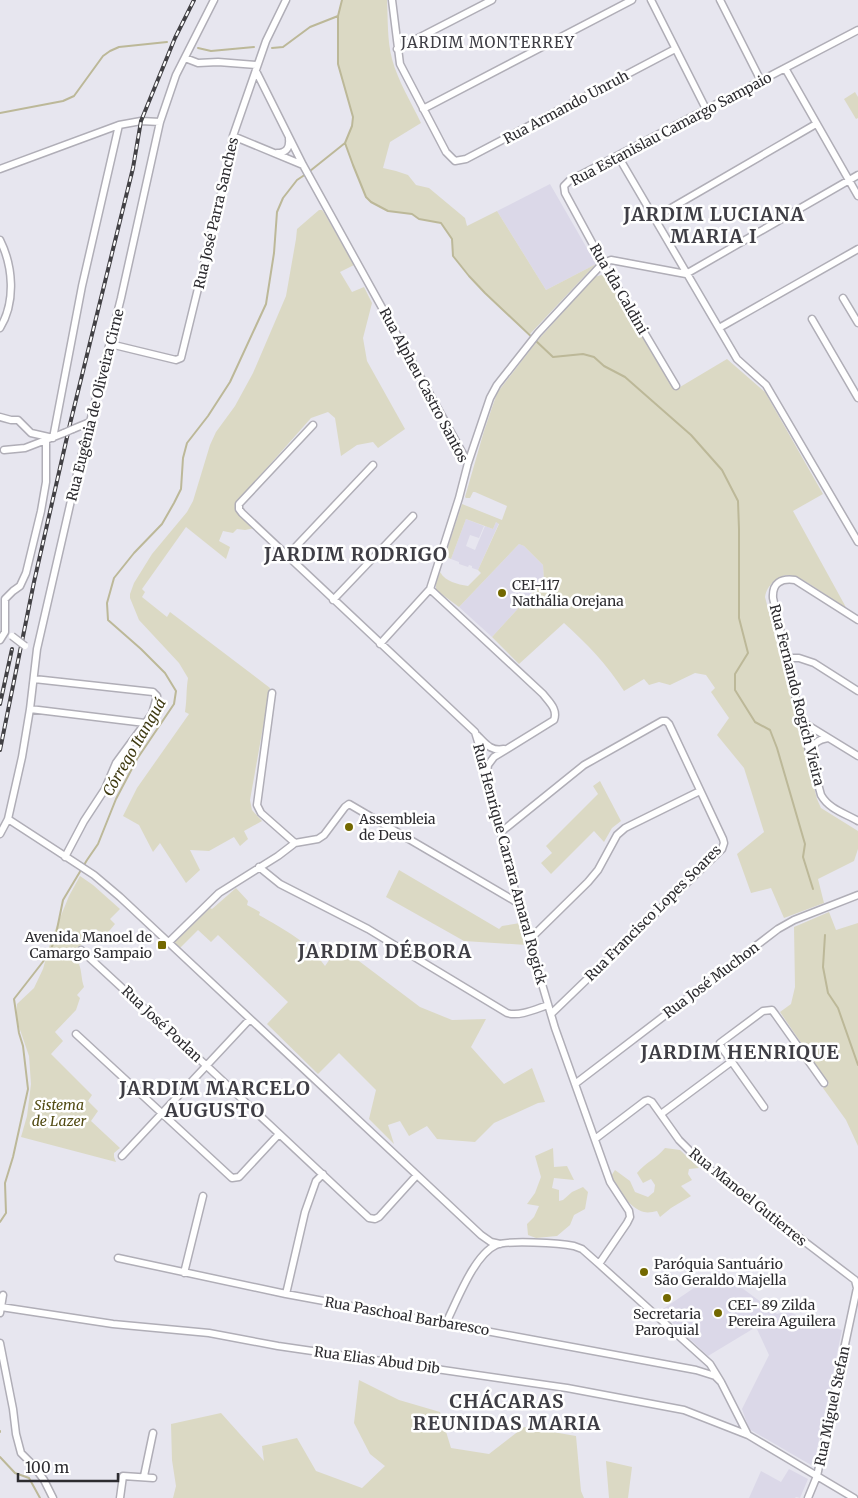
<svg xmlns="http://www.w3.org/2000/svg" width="858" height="1498" font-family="Merriweather,serif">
<rect width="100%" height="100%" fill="#e7e6ef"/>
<path fill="#dbd8e8" d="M550,184L596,264L546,290L497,211Z
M466,519L484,526L479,538L470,535L466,546L475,550L485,526L493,529L496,522L499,523L478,570L472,568V566L469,565L468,567L459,564V562L451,559Z
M519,544L524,546L543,565L544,580L492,637L459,607Z
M719,1271L777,1314L788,1311L813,1323L842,1330L814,1463L811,1465L749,1429L742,1409L769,1355L756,1327L708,1356L660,1311Z
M789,1469L808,1479L800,1498L796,1497L795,1498H749L761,1471L781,1482Z"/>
<path fill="#dbd9c4" d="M342,0H387C388,19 387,40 392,59C398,81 411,102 421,123L390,142L383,168L396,171L408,175L416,185L429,188L465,218L467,226L497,211L546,290L596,264L530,334L485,293L453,256L452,239L441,223L419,219L412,214L388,211L371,202L366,196L353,165L345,143L352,126L353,117L338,64V16Z
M855,92L858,97V118L856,119L844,99Z
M319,210H322L325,214L354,265L340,272L352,292L364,287L372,303L363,338L367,361L405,429L378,448L373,442L357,445L341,456L335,418L328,412L311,418L236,503L237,511L255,528L245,530L237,529L233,533L223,531L219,541L230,547L226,559L186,527L142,589L145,592L142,597L167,617L170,612L270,688L250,800L252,810L262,821L244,831L248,839L240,846L234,837L209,851L190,850L200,870L186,883L160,843L153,852L139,825L123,816L137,788L189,714L185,712C187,700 186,690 188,678L179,663L139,620L130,598V594L134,583L152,554L187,512L193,501L210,445L216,432L235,406L253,373L286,296L296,239L297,229Z
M601,275L606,277L610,281L675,390L727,359L765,392L823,494L793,511L848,611C835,602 802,575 788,575C783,575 778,578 774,581C769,586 766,590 765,597L817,799L821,808L858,831V849L854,861L818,879L824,903L784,918L771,888L751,893L737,854L764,832L744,768L717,735L729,718L711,692L715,688L706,675L695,673L670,685L659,682L649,685L644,679L624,691C606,663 588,645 564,623L519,664L492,637L544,580L543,565L524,546L519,544L459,607L436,590V583L440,572C446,582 457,584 468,586L481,573L478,570L499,524L496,522L493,529L466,519L451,559L445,556L462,504L502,520L507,506L475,492H473L470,498H466L465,497L484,431L497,393L537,341L595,277Z
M600,781L621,821L612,828L604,842L594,831L551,874L541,863L552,853L546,846L598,794L593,786Z
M399,870L499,929L502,926L520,923L526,945L464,941L386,897Z
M80,876L93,885L120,909L110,919L115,924L105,936L96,929L73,953L82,961L79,964C82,972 81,979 84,987L77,995L80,998L76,1010L55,1032L63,1041L51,1054L92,1095L88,1101L98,1111L91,1121L120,1148L114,1153V1157L116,1162L21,1137L27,1116L31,1084L29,1056L16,1018L17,1004L34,988L43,969L51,940L69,896Z
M236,888L248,901L247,905L260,912L259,915C283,929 309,942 325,966L339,946L420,1007L452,1020L486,1019L471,1047L504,1084L532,1068L545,1102L538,1103L494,1123L475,1142L437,1139L427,1126L409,1136L400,1121L388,1125L394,1144L369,1119L376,1090L339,1053L318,1074L267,1024L288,1002L218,935L211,942L198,930L180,948L174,943L210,908L212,909Z
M829,912L836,930L858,923V1146L846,1120L823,1088L829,1084L780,1012L791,1004L795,987L794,927Z
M553,1148L554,1167L567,1166L574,1180L554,1178L552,1188L559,1190V1201L563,1200L572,1192L583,1187L588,1192L585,1209L574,1215L570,1225L557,1236L536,1238L528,1235L527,1224L534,1217L539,1206L527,1204L535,1193L541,1177L535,1156Z
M665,1148L680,1150L699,1168L689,1169L688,1174L692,1180L681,1186L691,1196L671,1208L660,1217L657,1211C653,1212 648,1213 644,1212C630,1209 617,1188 611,1176L615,1170L630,1181L635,1192L648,1197L654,1192L655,1185L651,1179L643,1183L637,1173C645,1163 657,1158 665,1148Z
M359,1380L399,1400L440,1412L451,1448L489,1454L524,1427L576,1436L581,1491L584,1498H173L176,1486L172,1460L171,1424L221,1413L264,1461L262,1446L297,1438L316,1471L362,1488L385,1466L370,1454L354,1423Z
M606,1461L632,1467L628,1498H609Z"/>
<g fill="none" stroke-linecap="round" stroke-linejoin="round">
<path stroke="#bcb898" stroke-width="2" d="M198,48L211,51L254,47
M272,48L283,47L310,27L338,16
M0,113L63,101L74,96L103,56L110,51L119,47L167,42
M345,143L353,165L366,197L371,202L388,211L412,214L419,219L441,223L452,239L453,256L469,276L485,293L553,357L583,354L594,357L604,366L625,377L691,435L722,470L738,501L739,529V618L748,653L735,674V690L755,722L770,730L777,748L805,844L803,857L813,889
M310,171L345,143L352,126L353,117L338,64V16L342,0
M825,935L823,967L828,993L838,1008L858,1065
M0,1222L6,1213L5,1183L13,1157L28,1089L23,1046L19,1033L14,999L49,954L55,939L63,900L87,860L98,844L116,799L137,759L174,704L176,691L165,673L141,649L108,620L107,603L114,578L134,553L162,524L174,503L181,489L183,458L187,443L208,416L230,382L266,304L274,253L277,212L283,198L297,180L306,174
M0,1431V1432
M0,1457L15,1473L29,1478L40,1498"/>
<defs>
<path id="minor" d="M392,0L400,64L446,152L455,161L466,159L675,49
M651,0L706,109
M720,0L761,81
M397,49L492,0
M185,58L198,63L218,62L257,65
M785,68L858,196
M256,71L303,165L468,463
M423,109L632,0
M233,136L303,165
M277,153C286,153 290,148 289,139
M618,156L737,359L766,385L858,542
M0,169L119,125L141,121L160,122
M654,218L816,124
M0,240C13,266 16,302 0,328
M843,298L858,323
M812,319L858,398
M719,328L858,249
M110,344L176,360L181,358L225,178L233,136L266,41L286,0
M676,386L603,263L565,193L564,186L569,181L858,30
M0,417L11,420H18L31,433L53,438L82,286L119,125
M313,425L239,504V509L242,513L475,732L479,745L492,802L501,832L518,903L555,1028L610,1182L629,1211L630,1217L627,1223L599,1264
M73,429L90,422
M4,450L25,448L64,433
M287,556L373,465
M430,589L543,694C549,702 558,709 554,720L494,757L488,765L487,773
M333,600L413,516
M858,620L795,580C781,578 772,583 773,598L801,721L821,795C829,809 844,813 858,821
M0,640L5,632V599L13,591L20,586L26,573L41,511L46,482V441
M380,644L430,589L459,498L468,463L490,398L497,385L538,333L603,263L611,260L686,274L858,175
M788,658H799L814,663L858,691
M34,679L153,692L157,696L152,714L116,763L105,789L84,821L65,857
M272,693L257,805L261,813L295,843
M30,709L145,723
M801,721L858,756
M477,735C485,743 491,752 504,749
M810,753C814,743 817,740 828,738
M8,819L94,875L120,897L481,1235L491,1242L500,1244
M501,832L584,765L662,721H666L669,724L723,839L724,843L722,849L551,1014
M0,834L8,819L22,757L30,709L37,649L78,470L121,298L160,122L176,75L214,0
M259,867L280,884L368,929L507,1013C519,1017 536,1009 548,1005
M530,939L588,882L598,870L617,835L625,828L700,791
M169,942L219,893L278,856L295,843L318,839L324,835L345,807L349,804L518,903
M81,950L210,1069L369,1218L375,1219L379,1217L417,1175
M76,1034L232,1178L239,1177L279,1134
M575,1084L778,929L794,920L858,895
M764,1107L722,1048L720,1043L763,1011L772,1010L775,1014L824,1083
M661,1114L731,1062
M595,1139L645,1101L648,1100L652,1102L679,1140L704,1165L855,1280L857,1288L817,1476L808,1498
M122,1156L250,1019
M118,1258L286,1294L696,1370L715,1376L721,1382
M184,1273L203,1196
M286,1294L305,1212L316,1181L323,1174
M1,1307L113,1324L209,1333L278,1346L567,1388L684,1410L748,1435
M0,1313L3,1295
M446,1323C457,1301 474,1255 496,1245C508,1240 559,1243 574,1246L582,1249L599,1264L710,1364L721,1382L748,1435L854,1498
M0,1343L13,1409L16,1434L21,1453L33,1465L44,1480L53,1498
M144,1476L153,1433
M120,1498L123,1476L153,1478"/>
</defs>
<use href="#minor" stroke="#b0aeb7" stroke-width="9"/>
<use href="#minor" stroke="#fff" stroke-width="6"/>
<defs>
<path id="rail" d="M0,704L12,649
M0,750L34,582L70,424L133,168L141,121L175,38L194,0"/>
</defs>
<use href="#rail" stroke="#424145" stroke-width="4"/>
<use href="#rail" stroke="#fff" stroke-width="2" stroke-dasharray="5.5" stroke-linecap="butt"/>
<defs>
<path id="minor-bridge" d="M64,433L73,429
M12,636L25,646"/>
</defs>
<use href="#minor-bridge" stroke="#b0aeb7" stroke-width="9" stroke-linecap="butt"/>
<use href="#minor-bridge" stroke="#fff" stroke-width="6"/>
</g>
<g fill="#736800" stroke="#fff" stroke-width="2">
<circle cx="502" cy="593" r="5"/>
<circle cx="349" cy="827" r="5"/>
<rect x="157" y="940" width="10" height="10" rx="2.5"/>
<circle cx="644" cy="1272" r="5"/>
<circle cx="667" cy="1298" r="5"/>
<circle cx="718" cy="1313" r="5"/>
</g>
<g text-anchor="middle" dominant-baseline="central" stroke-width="5" stroke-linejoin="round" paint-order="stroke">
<g font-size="14" fill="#2d2c30" stroke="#fff">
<text transform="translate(566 107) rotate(-28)">Rua Armando Unruh</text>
<text transform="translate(671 129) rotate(-28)">Rua Estanislau Camargo Sampaio</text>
<text transform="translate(216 213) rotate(-77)">Rua José Parra Sanches</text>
<text transform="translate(619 289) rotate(60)">Rua Ida Caldini</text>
<text transform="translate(424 385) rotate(62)">Rua Alpheu Castro Santos</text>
<text transform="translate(95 405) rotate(-76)">Rua Eugênia de Oliveira Cirne</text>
<text transform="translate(797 695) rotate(76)">Rua Fernando Rogich Vieira</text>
<text transform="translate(510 864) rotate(75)">Rua Henrique Carrara Amaral Rogick</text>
<text transform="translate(653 913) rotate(-45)">Rua Francisco Lopes Soares</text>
<text transform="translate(711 980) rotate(-37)">Rua José Muchon</text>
<text transform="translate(162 1024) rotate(43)">Rua José Porlan</text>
<text transform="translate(748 1197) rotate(39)">Rua Manoel Gutierres</text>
<text transform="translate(407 1316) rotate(10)">Rua Paschoal Barbaresco</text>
<text transform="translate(377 1360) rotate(8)">Rua Elias Abud Dib</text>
<text transform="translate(832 1406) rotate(-78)">Rua Miguel Stefan</text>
</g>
<g font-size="14" fill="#2d2c30" stroke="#fff" text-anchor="start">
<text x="512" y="585">CEI-117<tspan x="512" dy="16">Nathália Orejana</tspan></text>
<text x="359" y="819">Assembleia<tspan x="359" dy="16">de Deus</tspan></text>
<text x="152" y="937" text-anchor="end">Avenida Manoel de<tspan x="152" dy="16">Camargo Sampaio</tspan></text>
<text x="654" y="1264">Paróquia Santuário<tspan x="654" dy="16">São Geraldo Majella</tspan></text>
<text x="728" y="1305">CEI- 89 Zilda<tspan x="728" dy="16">Pereira Aguilera</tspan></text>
<text x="667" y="1314" text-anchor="middle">Secretaria<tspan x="667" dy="16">Paroquial</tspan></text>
</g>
<g font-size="14" font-style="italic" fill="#514a12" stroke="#fff">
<text x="59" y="1105">Sistema<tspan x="59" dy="16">de Lazer</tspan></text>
</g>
<g font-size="15" letter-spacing="1" fill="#3f3e45" stroke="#fff">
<text x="488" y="42">JARDIM MONTERREY</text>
</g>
<g font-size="15" font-style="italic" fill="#3e3910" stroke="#fff">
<text transform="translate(134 747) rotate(-60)">Córrego Itanguá</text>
</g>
<g font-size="19" font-weight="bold" letter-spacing="1" fill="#3f3e45" stroke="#fff">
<text x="714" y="214">JARDIM LUCIANA<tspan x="714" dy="22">MARIA I</tspan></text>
<text x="356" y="554">JARDIM RODRIGO</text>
<text x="385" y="951">JARDIM DÉBORA</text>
<text x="740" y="1052">JARDIM HENRIQUE</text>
<text x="215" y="1088">JARDIM MARCELO<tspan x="215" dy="22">AUGUSTO</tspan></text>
<text x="507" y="1401">CHÁCARAS<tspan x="507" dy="22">REUNIDAS MARIA</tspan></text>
</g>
</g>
<path d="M18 1473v8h100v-8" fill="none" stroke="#2d2c30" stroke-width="2.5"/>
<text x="25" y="1473" font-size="15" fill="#2d2c30" stroke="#ffffff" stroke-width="4" paint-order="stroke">100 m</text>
</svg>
